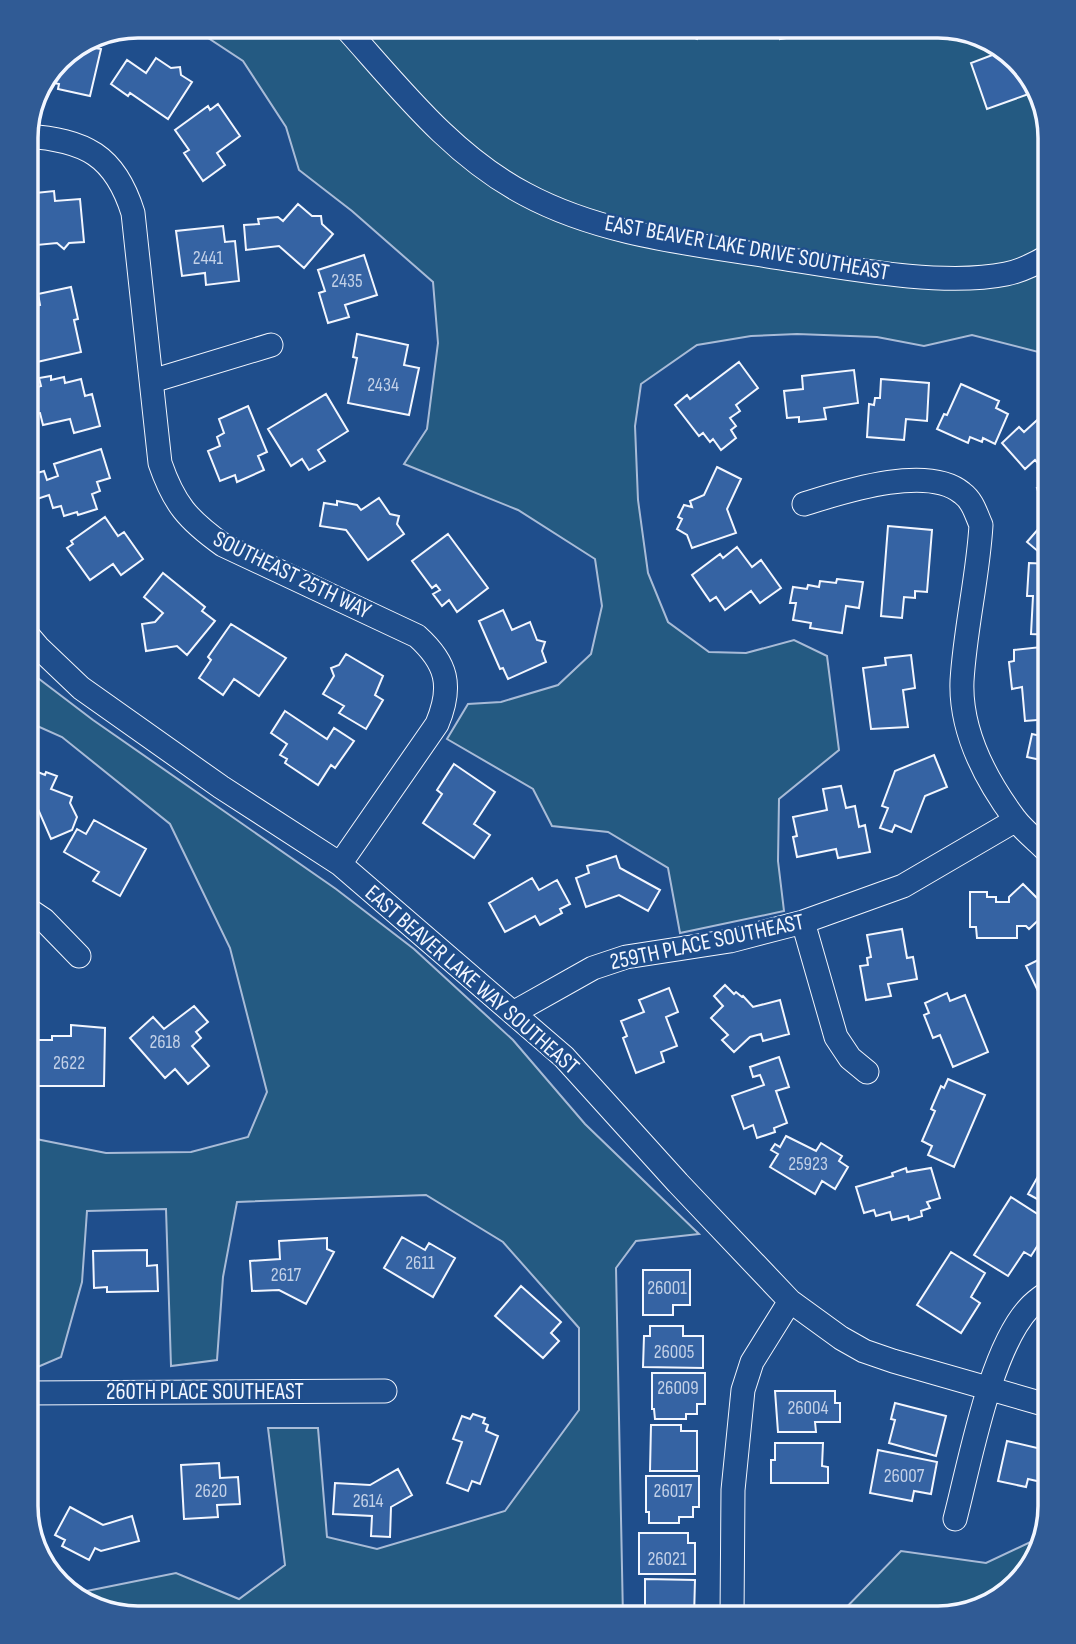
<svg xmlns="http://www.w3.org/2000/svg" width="1076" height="1644" font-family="'Sofia Sans Condensed',sans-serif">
<rect width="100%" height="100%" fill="#1f4e8c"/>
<path fill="#245a82" stroke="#a8bbd7" stroke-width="2" d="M190,26H945L994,41L1035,83L1050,138V355L972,335L924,346L877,337L797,334L751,336L697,345L641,384L635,426L638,500L648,573L668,622L709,652L746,653L794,640L827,656L839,750L779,799L778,861L784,911L680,933L668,868L608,832L552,826L533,789L447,739L468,704L501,702L558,685L591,654L602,606L595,559L518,510L404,464L427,429L438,343L433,282L352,211L299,170L286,127L243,61Z
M26,669L93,720L336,889L414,949L513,1040L585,1124L699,1234L636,1241L616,1268L623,1618H131L76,1599L72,1594L176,1573L239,1599L285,1565L268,1428H318L327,1537L377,1549L505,1511L579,1410V1328L503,1242L426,1195L237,1202L223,1277L217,1360L171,1366L166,1209L87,1211L82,1282L61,1357L26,1372V1137L106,1153L191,1152L248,1137L267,1092L230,948L170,824L62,737L26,721Z
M1041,1537L1035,1562L993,1603L938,1618H836L901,1551L986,1563Z"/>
<path fill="#3563a3" stroke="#f2f6ff" stroke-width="2" d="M676,26H703L697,39L675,29Z
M778,26H809L810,34L780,39Z
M914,26L951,28L949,39L913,33Z
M89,47L101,49L90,96L58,89L59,84L49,82L59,59Z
M1003,51L1035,83L1037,91L987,109L971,63Z
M156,58L171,68L180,67L181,75L192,82L168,119L130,93L128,96L111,84L127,60L146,73Z
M218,104L240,136L217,153L225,165L203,181L184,153L189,150L175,130L208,106L210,110Z
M54,191L55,201L80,199L84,242L69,243L64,249L57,243L37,245L35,222L26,223V194Z
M298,204L312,216H321L322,224L333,234L304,268L279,246L246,250L244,225L259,224L258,219L278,217L283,221Z
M223,226L225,242L235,241L239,281L206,285L205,273L182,276L176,231Z
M364,255L377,295L345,305L349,317L328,323L319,293L325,291L318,270Z
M71,287L78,319L74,320L81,352L37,362L26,308L40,305L38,294Z
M357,334L408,345L404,365L419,368L409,415L348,403L357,358L353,357Z
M739,362L758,388L736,405L740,411L730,418L736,426L731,430L736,438L721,450L713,439L710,442L703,433L699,436L675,405L687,395L690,399Z
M854,370L858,403L824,408L826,419L799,422V417L787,418L784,391L803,389L802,376Z
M51,376V380L64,377L65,383L81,379L85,396L92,394L100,426L74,433L70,419L43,425L40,413L26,415V390L41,386L39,378Z
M881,379L929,383L927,421L906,419L904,440L867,437L869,404L874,405L875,398H880Z
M961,384L999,401L996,408L1008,414L995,444L983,438L982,442L970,437L968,443L937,429L944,414L947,415Z
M326,394L348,431L318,450L325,461L309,470L302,459L291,466L268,429Z
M248,406L267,452L258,456L264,470L237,482L235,475L220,481L208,451L220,446L217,437L224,433L219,419Z
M1047,411L1050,415L1049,475L1035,460L1025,469L1002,443L1019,427L1024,432Z
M101,449L110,478L97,482L100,491L92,494L97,509L78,515L77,512L64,516L61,506L53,508L49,495L34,500L27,476L44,471L47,480L58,476L54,464Z
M717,467L741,479L727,509L736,533L692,548L687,535L677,529L682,519L678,517L684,505L692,507L690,501L704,495Z
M1050,484V554L1046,558L1027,542L1047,519L1037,488Z
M379,498L390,514L399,516L397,524L404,534L368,560L346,530L320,526L324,503L337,505V501L357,505L361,510Z
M105,517L118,536L124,532L143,559L121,575L113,564L90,580L67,548L73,544L71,541Z
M888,526L932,530L927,592L915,591V598L904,597L902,618L881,616Z
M448,534L488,588L457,612L449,600L442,606L433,594L440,590L436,585L432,588L412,561Z
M737,547L752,567L761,560L781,588L760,603L751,591L725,610L716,597L710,601L692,575L720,554L723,558Z
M1029,563L1050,564V635L1031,634L1033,596H1027Z
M163,573L205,607L202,611L215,621L187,655L177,646L146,651L142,624L155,622L163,613L144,597Z
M837,579L863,582L859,608L846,606L842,633L810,628L811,623L793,620L796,603H790L793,587L807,589L808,585L819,587L820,581L836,583Z
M503,610L512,630L530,622L537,640L545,642L542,651L546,662L508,679L503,668L500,669L479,621Z
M231,624L286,658L259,696L234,679L223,695L199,678L211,660L208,657Z
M1041,647L1043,665L1050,664V719L1025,721L1022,687L1012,689L1009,662L1014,661V650Z
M346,654L383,676L375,695L383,700L366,729L339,713L344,706L323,694L334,676L331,668L339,665Z
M911,655L915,688L903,690L908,727L871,729L863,668L886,665L885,658Z
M285,711L327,739L334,728L354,741L335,768L331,765L318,785L285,763L287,759L280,755L287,744L271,733Z
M1032,734L1050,738V762L1027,757Z
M934,755L947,787L925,796L911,832L895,825L892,832L880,828L888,808L882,806L895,771Z
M454,764L495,792L474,824L490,835L474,858L423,823L442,794L437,790Z
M28,768L45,775L46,772L57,776L51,789L72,797L70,803L77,817L72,830L51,839L38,809L26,804Z
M841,786L846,808L855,806L859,827L865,825L870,852L838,858L836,849L797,857L793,837L797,836L793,817L827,810L823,789Z
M94,820L146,849L120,896L93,881L99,872L64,852L77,829L86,834Z
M616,856L620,868L660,890L648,911L619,895L586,907L576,878L589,873L587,866Z
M532,878L539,890L557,880L570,904L560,909L562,913L540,925L535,916L505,932L489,903Z
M1023,884L1049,910L1029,929L1026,926H1017V938H977L976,927H970V892H987V897H996V902H1009V897Z
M902,929L907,958L913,957L917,979L888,984L891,996L866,1000L860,966L868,965L867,958L871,957L867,935Z
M1050,954V1016L1026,966Z
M725,985L734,994L736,992L742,997L743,996L753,1007L780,1000L789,1034L763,1041L761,1034L750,1037L734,1052L722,1040L728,1035L711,1018L723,1006L714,996Z
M669,988L678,1012L666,1017L677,1046L661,1052L664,1062L636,1073L623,1038L627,1036L621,1021L644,1012L639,1000Z
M947,993L950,1001L965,995L988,1052L953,1067L940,1035L933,1038L924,1015L929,1013L925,1003Z
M194,1006L208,1022L196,1032L201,1038L192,1046L209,1066L188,1084L175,1069L165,1078L130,1038L153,1017L164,1029Z
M71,1025L105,1028L104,1086H33L34,1040H52V1036H71Z
M779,1057L789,1087L776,1091L787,1123L774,1128L775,1132L757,1138L753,1125L744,1129L732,1096L764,1085L760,1075L753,1077L750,1067Z
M948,1079L985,1095L954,1167L928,1155L932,1146L922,1141L935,1111L931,1109L941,1086L944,1088Z
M786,1136L816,1151L821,1143L842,1156L839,1161L848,1167L835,1189L822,1181L815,1194L770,1167L778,1154L771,1150L775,1144L780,1147Z
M1050,1155V1206L1028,1194Z
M906,1168L907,1172L931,1168L940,1198L927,1202L930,1208L921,1211L922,1216L909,1220L908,1216L892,1220L890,1212L876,1216L874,1210L864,1213L856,1187L893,1176L892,1173Z
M1011,1197L1050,1222V1226L1031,1256L1024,1252L1008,1276L974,1255Z
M402,1237L425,1250L429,1243L455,1258L433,1297L384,1268Z
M327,1238V1249L334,1252L306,1304L279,1290L252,1291L250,1261L280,1259L279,1241Z
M147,1250V1266L157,1265L158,1291L107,1292V1287L94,1288L93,1251Z
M951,1252L985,1273L971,1297L980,1303L961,1333L917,1305Z
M643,1270H690V1305H673V1315H643Z
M521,1286L561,1322L551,1333L559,1341L543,1358L495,1316Z
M650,1326H683V1336H703V1368L643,1367L644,1336H650Z
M652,1373H705V1404H697V1414H686V1419H655L654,1409H652Z
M775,1391H835V1403H840V1422H815L816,1432H778Z
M895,1403L946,1416L936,1456L889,1443L895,1420L891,1419Z
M473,1414L485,1418L483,1423L488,1425L486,1431L498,1436L480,1484L472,1481L468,1491L447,1483L462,1442L453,1439L462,1416L470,1419Z
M651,1425H681V1431H697V1471H650Z
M1007,1441L1050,1451V1484L1028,1479L1026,1487L998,1481Z
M775,1443H823L822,1466L828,1467V1483H771V1460H775Z
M878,1450L937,1462L931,1494L914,1491L912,1501L870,1493Z
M219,1463L220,1478L238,1477L240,1504L217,1505L218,1517L184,1519L181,1465Z
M398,1469L412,1495L391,1507L390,1537L371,1536L372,1516L333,1514L335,1483L370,1485Z
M646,1476H699V1507H693V1517H679V1523H649V1512H646Z
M70,1507L103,1525L132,1516L139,1541L101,1551L95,1548L89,1560L62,1546L65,1540L55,1535Z
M639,1533H688V1543H695V1574H639Z
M645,1579L695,1580L694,1618H645Z"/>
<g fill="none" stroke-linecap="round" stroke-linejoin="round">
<defs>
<path id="minor" d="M344,26C399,87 451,155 525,194C603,236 695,244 780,258C845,268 943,287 1006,274C1021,271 1037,263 1050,255
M26,136C85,140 115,155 133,213L160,463C174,504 188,520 223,545L417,636C447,663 453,686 437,724L340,864
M152,381L271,345
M804,504C843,492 927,464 962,493C973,501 976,514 981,525C978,577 965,629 962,681C960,731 986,780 1015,819C1025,832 1039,842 1050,854
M26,633L38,647L81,688L221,787L340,864L564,1057L678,1183L790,1301L841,1338L864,1351L893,1361L1050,1406
M26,908L44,920L79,956
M803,922L836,1037L850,1058L867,1072
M513,1013L593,968L626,957L730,941L803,922L903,886L1016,820
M26,1393L385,1391
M955,1519C970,1462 990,1350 1029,1308C1035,1301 1043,1296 1050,1291
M732,1618L733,1490L743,1390L752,1362L790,1301"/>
</defs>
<use href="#minor" stroke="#f2f6ff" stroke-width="25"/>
<use href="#minor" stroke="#1f4e8c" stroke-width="23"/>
</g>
<g text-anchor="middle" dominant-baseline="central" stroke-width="5" stroke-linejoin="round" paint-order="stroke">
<g font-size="19" fill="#c3d1e8">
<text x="208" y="258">2441</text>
<text x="347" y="281">2435</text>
<text x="383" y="385">2434</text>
<text x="165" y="1042">2618</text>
<text x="69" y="1063">2622</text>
<text x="808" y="1164">25923</text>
<text x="420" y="1263">2611</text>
<text x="286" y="1275">2617</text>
<text x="667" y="1288">26001</text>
<text x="674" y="1352">26005</text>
<text x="678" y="1388">26009</text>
<text x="808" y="1408">26004</text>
<text x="904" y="1476">26007</text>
<text x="211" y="1491">2620</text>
<text x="673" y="1491">26017</text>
<text x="368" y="1501">2614</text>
<text x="667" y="1559">26021</text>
</g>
<g font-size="23" fill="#f2f6ff" stroke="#1f4e8c">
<text transform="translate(747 248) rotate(10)">EAST BEAVER LAKE DRIVE SOUTHEAST</text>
<text transform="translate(292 575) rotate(26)">SOUTHEAST 25TH WAY</text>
<text transform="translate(707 942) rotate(-12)">259TH PLACE SOUTHEAST</text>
<text transform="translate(472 980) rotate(41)">EAST BEAVER LAKE WAY SOUTHEAST</text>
<text x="205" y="1392">260TH PLACE SOUTHEAST</text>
</g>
</g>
<path d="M0 0H1076V1644H0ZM138 38H938A100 100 0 0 1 1038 138V1506A100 100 0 0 1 938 1606H138A100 100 0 0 1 38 1506V138A100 100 0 0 1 138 38Z" fill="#305b95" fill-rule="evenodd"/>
<path fill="none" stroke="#f2f6ff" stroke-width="3.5" d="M138 38H938A100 100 0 0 1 1038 138V1506A100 100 0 0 1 938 1606H138A100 100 0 0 1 38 1506V138A100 100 0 0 1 138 38Z"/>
</svg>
